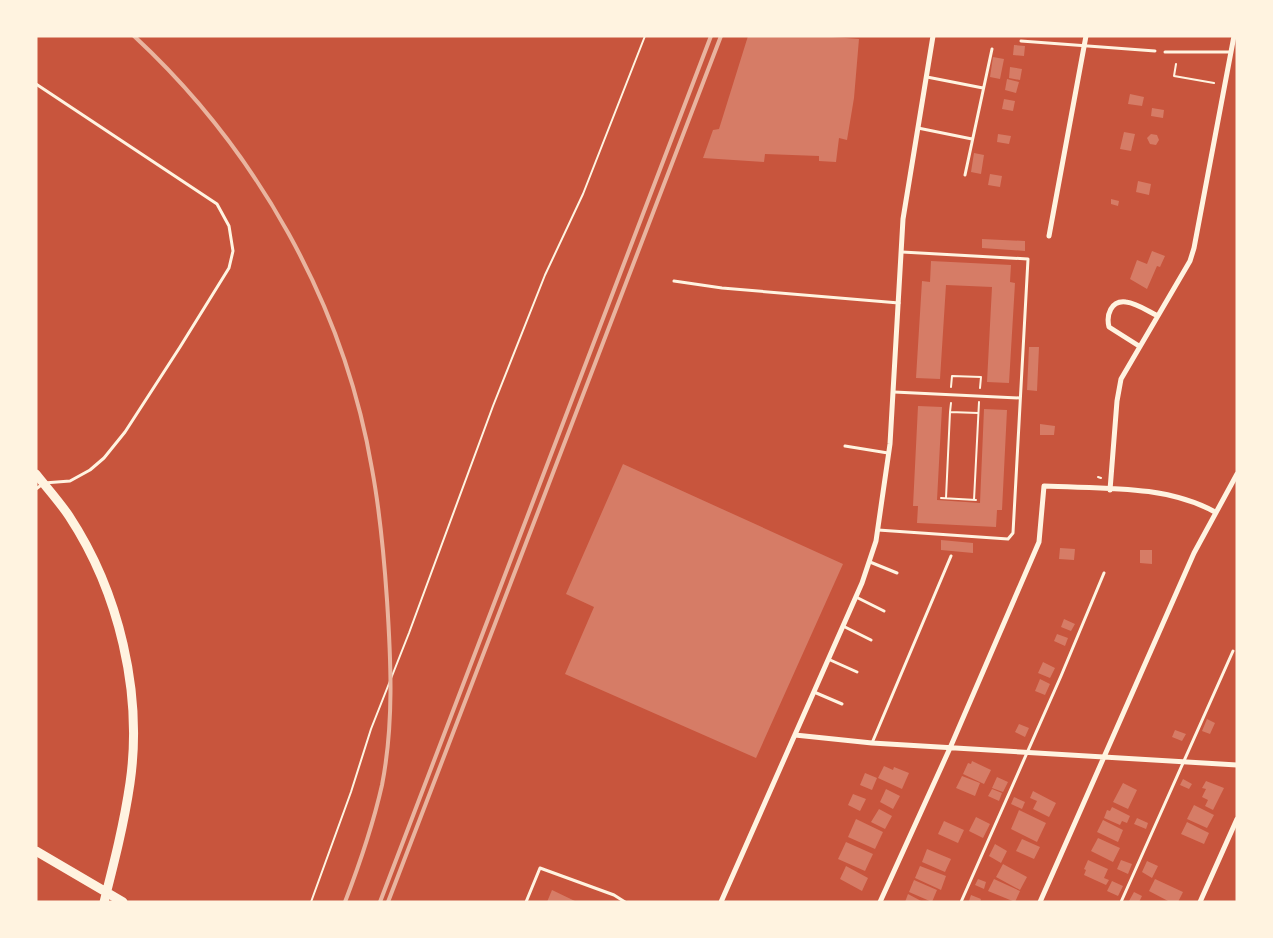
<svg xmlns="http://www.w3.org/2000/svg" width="1273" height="938" font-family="Lora,serif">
<rect width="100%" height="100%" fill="#c8553d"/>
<path fill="#d67c66" d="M748,36H819L859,39L854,98L847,140L839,138L836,162L819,161V156L765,154L764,162L703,158L713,130L719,129Z
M1014,45L1025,46L1024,56L1013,55Z
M993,57L1004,59L1000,79L990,77Z
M1010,67L1022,69L1020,80L1009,78Z
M1007,79L1019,82L1016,93L1005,90Z
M1130,94L1144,97L1142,106L1128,104Z
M1004,99L1015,101L1013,111L1002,109Z
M1152,108L1164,110L1163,118L1151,116Z
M1124,132L1135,134L1131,151L1120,149Z
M998,134L1011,136L1009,144L997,142Z
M1151,134L1157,135L1159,140L1156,145L1150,144L1147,138Z
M974,153L984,155L981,174L971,172Z
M990,174L1002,176L1000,187L988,185Z
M1138,181L1151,184L1149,195L1136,192Z
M1111,199L1119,201L1118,206L1111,204Z
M982,239L1025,241V251L982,248Z
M1152,251L1165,256L1160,267L1157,266L1147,289L1130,279L1137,260L1147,264Z
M931,261L1011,265L1010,282L1015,283L1009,383L987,382L992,287L946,285L940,379L916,378L922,281L930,282Z
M1029,347H1039L1037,391L1027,390Z
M918,406L942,407L937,500L980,503L984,409L1007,410L1002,510H997L996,527L917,523L918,506H913Z
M1040,424L1055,426L1054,435H1040Z
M623,464L843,564L756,758L565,674L594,607L566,594Z
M941,540L973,543V553L941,550Z
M1060,548L1075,549L1074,560L1059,559Z
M1140,550H1152V564L1140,563Z
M1064,619L1075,624L1071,631L1061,627Z
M1057,634L1068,638L1065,646L1054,641Z
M1043,662L1055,668L1050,678L1038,673Z
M1040,679L1050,684L1045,695L1035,691Z
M1207,719L1215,723L1210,734L1202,731Z
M1019,724L1029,728L1025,737L1015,732Z
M1175,730L1186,734L1182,741L1172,737Z
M972,761L991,770L984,784L963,774L968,763L971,764Z
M884,766L893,770L894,767L909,773L902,789L878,778Z
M865,773L877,778L872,790L860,785Z
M962,776L980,783L975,796L956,788Z
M997,777L1008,782L1003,792L992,788Z
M1183,779L1192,784L1189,789L1180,785Z
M1206,781L1224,788L1213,810L1205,806L1208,800L1202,797L1206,789L1202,788Z
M1123,783L1137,790L1128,809L1113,802Z
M886,789L900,796L893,809L880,802Z
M992,789L1002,793L999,801L988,796Z
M1033,791L1056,803L1049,817L1033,809L1037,801L1030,798Z
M853,794L866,799L860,811L848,805Z
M1014,797L1025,802L1022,809L1011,804Z
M1194,805L1214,815L1207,828L1187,819Z
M1112,807L1130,816L1127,823L1122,821L1120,825L1104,818L1107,810L1110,811Z
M879,809L892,816L885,829L871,822Z
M1019,810L1046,823L1037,842L1011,829Z
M976,817L990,824L983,838L969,831Z
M1137,818L1148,823L1146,829L1134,824Z
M856,819L883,832L875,849L848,837Z
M1103,820L1123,830L1118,842L1097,832Z
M944,821L964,830L958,843L938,834Z
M1187,822L1209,833L1204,844L1181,834Z
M1098,838L1120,848L1113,862L1091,851Z
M1022,839L1040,847L1034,859L1016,851Z
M846,842L873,854L865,871L838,859Z
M995,844L1007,851L1001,863L989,856Z
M927,849L951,859L945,872L922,862Z
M1088,860L1108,869L1104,878L1109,880L1106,885L1084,875L1086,870L1084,869Z
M1121,860L1132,864L1128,874L1117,869Z
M1147,861L1158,866L1152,878L1142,872Z
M1003,864L1027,877L1020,890L996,877Z
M846,866L868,878L862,891L840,879Z
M920,866L946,876L941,890L915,878Z
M978,879L986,882L984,889L975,885Z
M994,879L1020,891L1015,902L988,891Z
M1155,879L1183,892L1178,902H1170L1149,891Z
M914,880L937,890L932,902L909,892Z
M1112,881L1123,886L1118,896L1107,891Z
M552,890L577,902H547Z
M1134,892L1142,896L1139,902L1129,901Z
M908,894L923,902H905Z
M971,895L981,899L980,902L969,901Z"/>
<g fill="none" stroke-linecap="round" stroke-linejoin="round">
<path stroke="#fff3e0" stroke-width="2" d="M1176,64L1174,76L1214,83
M951,387L952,376L981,377L980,388
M951,403L950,412L978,413
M1098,477L1101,478
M941,498L976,500
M946,498L950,412
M974,500L979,402
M311,902L351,792L371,729L409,633L493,406L545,275L583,194L645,36"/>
<path stroke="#fff3e0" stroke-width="3" d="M1021,41L1155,51
M1165,52H1231
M927,77L983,88
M36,84L217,204L229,226L233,251L229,268L180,347L125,432L104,458L90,470L70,481L44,483L36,489
M918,128L972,139
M965,175L992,49
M674,281L722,288L899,303
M894,392L1020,398
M845,446L888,453
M878,530L1008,539L1013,533L1028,259L902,252
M870,562L897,573
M856,597L884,611
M843,626L871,640
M828,659L857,672
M814,692L842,704
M872,743L951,556
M526,902L540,868L614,895L625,902
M961,902L1061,676L1104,573
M1121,902L1233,651"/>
<path stroke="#fff3e0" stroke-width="5" d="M1049,236L1086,36
M1139,346L1109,327C1106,315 1111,300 1126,302C1136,303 1148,311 1156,315
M1110,490L1117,401L1121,379L1190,261L1194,248L1234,36
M795,735L872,743L1237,765
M721,902L862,583L876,541L890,444L903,219L933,36
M880,902L950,748L1039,542L1044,486C1100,489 1164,484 1215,512
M1040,902L1194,553L1237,474
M1200,902L1237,819"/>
<path stroke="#fff3e0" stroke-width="9" d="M36,474C47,488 59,501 69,516C119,592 143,693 130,783C124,824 114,863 104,902
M36,851L123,902"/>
<path stroke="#e9b49f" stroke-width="4" d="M134,36C256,149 344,304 372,469C380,512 384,556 387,600C391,661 394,724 382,785C373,825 360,863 345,902
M380,902L711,36
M388,902L721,36"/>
</g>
<rect width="1273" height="938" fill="none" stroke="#fff3e0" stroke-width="75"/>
</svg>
